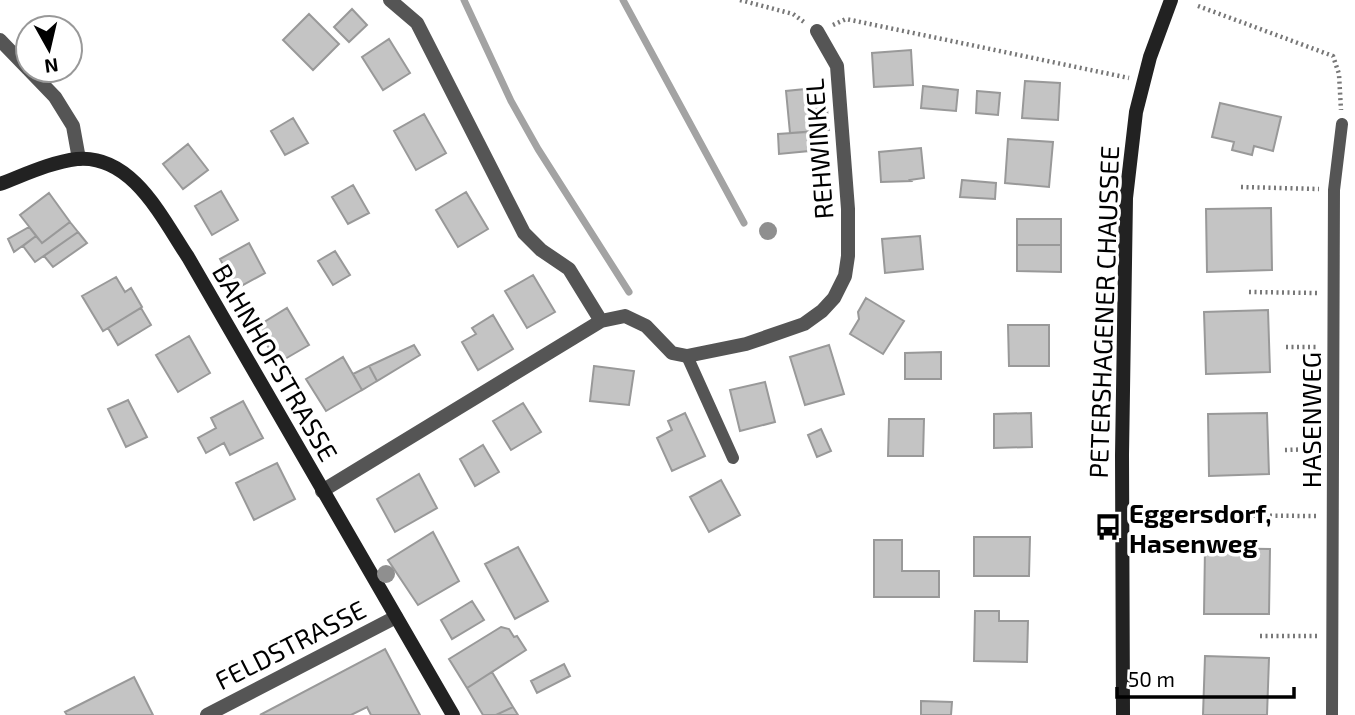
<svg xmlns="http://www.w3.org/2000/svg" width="1355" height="715" font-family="'Exo 2',sans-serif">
<rect width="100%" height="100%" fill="#fff"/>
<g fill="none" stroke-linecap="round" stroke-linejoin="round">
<path stroke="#a3a3a3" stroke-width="7" d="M464,0L511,101L538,149L629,292
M623,0L744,223"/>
</g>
<path fill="#c4c4c4" stroke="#999" stroke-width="2" d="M352,9L367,25L349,42L334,27Z
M309,14L339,44L313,70L283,40Z
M389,39L410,73L383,90L362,57Z
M911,50L913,85L874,87L872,53Z
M1025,81L1060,83L1058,120L1022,118Z
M923,86L958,90L956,111L921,108Z
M825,87L829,130L790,133L786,91Z
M977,91L1000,93L998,115L976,113Z
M1220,103L1281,117L1273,151L1254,146L1252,155L1232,150L1234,142L1212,137Z
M424,114L446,153L416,170L394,131Z
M293,118L308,143L285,155L271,131Z
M807,132L809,151L779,154L778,134Z
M1008,139L1053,142L1049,187L1005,183Z
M188,144L208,170L183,189L163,164Z
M921,148L924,178L910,180L911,181L881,182L879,152Z
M962,180L996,183L995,199L960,197Z
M353,185L369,213L348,224L332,197Z
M221,191L238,220L212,235L195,206Z
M466,192L488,229L458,247L436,210Z
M49,193L70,222L42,243L20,215Z
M1271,208L1272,270L1207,272L1206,209Z
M1017,219H1061V245H1017Z
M70,222L78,232L35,262L23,246L36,236L42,243Z
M29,227L36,236L14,252L8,239Z
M78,232L87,243L53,267L44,256Z
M920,236L923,269L885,273L882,239Z
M249,243L265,273L236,289L220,259Z
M1017,245H1061V272L1017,271Z
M335,251L350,275L333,285L318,261Z
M533,275L555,312L527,328L505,291Z
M116,277L125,292L131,288L142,307L103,331L82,296Z
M866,298L904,321L883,354L850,334L859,319L858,312Z
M141,308L151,325L118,345L108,328Z
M287,308L309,345L278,363L256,327Z
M1268,310L1270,372L1206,374L1204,312Z
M493,315L513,349L478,370L462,342L476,334L472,328Z
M1008,325H1049V366H1009Z
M189,336L210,373L178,392L156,355Z
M414,345L420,355L377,381L369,366Z
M829,345L844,394L805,405L790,357Z
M941,352V379H905V353Z
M343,357L362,390L326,411L306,379Z
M369,366L377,381L362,390L353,374Z
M594,366L634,371L629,405L590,401Z
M765,382L775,422L740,431L730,390Z
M128,400L147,437L126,447L108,409Z
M243,401L263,438L230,455L224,443L206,453L198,438L216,428L211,418Z
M523,403L541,432L511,450L493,421Z
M685,413L705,456L672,471L657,438L672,430L668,421Z
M1031,413L1032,447L994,448V414Z
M1267,413L1269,474L1209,476L1208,414Z
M889,419H924L923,456H888Z
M821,429L831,451L817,457L808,435Z
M483,445L499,472L475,486L460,459Z
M277,463L295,499L254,520L236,483Z
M419,474L437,508L395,532L377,499Z
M721,480L740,515L709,532L690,497Z
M433,532L459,581L418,605L388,560Z
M974,537H1030L1029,576H974Z
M874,540H902V571H939V597H874Z
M518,547L548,601L515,619L485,564Z
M1205,548L1270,549L1269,614H1204Z
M472,601L484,620L452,639L441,620Z
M975,611H999V621H1028L1027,662L974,661Z
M501,627L509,629L514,637L517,636L526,650L467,688L449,659Z
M385,649L420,715H371L367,707L351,715H260Z
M1205,656L1269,658L1267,715H1203Z
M564,664L570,676L537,693L531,681Z
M492,672L513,707L496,715H483L467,688Z
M134,677L153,715H67L65,712Z
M921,701L952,702L951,715H921Z
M513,707L518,715H496Z"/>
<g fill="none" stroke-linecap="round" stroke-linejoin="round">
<path stroke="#777" stroke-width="4.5" stroke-dasharray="2 3.5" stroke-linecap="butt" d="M740,0L793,14L804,22
M1198,6L1333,56L1339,74L1341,110
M833,25L846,19L1129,78
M1241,187L1319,189
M1249,292L1318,293
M1286,347H1317
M1285,450L1318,449
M1138,515L1318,516
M1260,636H1317"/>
<path stroke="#555" stroke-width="12" d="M687,356L733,458
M1332,715L1334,190L1342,124"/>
<path stroke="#555" stroke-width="14" d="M390,0L417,23L524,233L541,250L569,269L601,321
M0,40L28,69
M29,70L55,97L73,126L79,159
M322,491L601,321L625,316L646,326L672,353L687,356L746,344L804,324L822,311L834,298L845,276L848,256V209L837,66L817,31
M207,715L396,617"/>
<path stroke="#222" stroke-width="14" d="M0,184C24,175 51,162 77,159C132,154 162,218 188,257L453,715
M1123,715L1122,455L1126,198L1136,112L1150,57L1171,0"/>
</g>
<g fill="#8f8f8f">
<circle cx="768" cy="231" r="9"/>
<circle cx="386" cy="574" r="9"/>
</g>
<defs>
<symbol id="bus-bare" viewBox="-9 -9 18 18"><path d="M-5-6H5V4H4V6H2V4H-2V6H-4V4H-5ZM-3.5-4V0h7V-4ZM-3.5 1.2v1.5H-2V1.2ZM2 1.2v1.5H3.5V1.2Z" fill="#000" stroke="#fff" stroke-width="2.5" paint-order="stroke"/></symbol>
</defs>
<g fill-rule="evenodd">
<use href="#bus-bare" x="1089" y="508" width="38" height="38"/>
</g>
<g text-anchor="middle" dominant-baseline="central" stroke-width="7" stroke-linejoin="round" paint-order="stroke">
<g font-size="26" fill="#000" stroke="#fff">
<text transform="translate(818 149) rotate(-94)">REHWINKEL</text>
<text transform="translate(1103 312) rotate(-88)">PETERSHAGENER CHAUSSEE</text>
<text transform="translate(276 362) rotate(60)">BAHNHOFSTRASSE</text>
<text transform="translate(1310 420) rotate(-90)">HASENWEG</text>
<text transform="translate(290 644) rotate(-27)">FELDSTRASSE</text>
</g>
<g font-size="26" font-weight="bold" fill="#000" stroke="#fff" text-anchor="start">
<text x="1129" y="512">Eggersdorf,<tspan x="1129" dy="30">Hasenweg</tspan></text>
</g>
</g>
<g transform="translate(49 49) rotate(172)"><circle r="33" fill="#ffffff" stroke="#999999" stroke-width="2"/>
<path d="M0-5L12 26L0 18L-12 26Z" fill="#000000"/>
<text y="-10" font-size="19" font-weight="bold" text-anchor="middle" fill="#000000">N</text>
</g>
<path d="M1117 687v10h177v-10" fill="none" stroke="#000000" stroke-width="3.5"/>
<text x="1128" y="687" font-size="21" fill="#000000" stroke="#ffffff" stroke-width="5" paint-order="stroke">50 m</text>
</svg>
